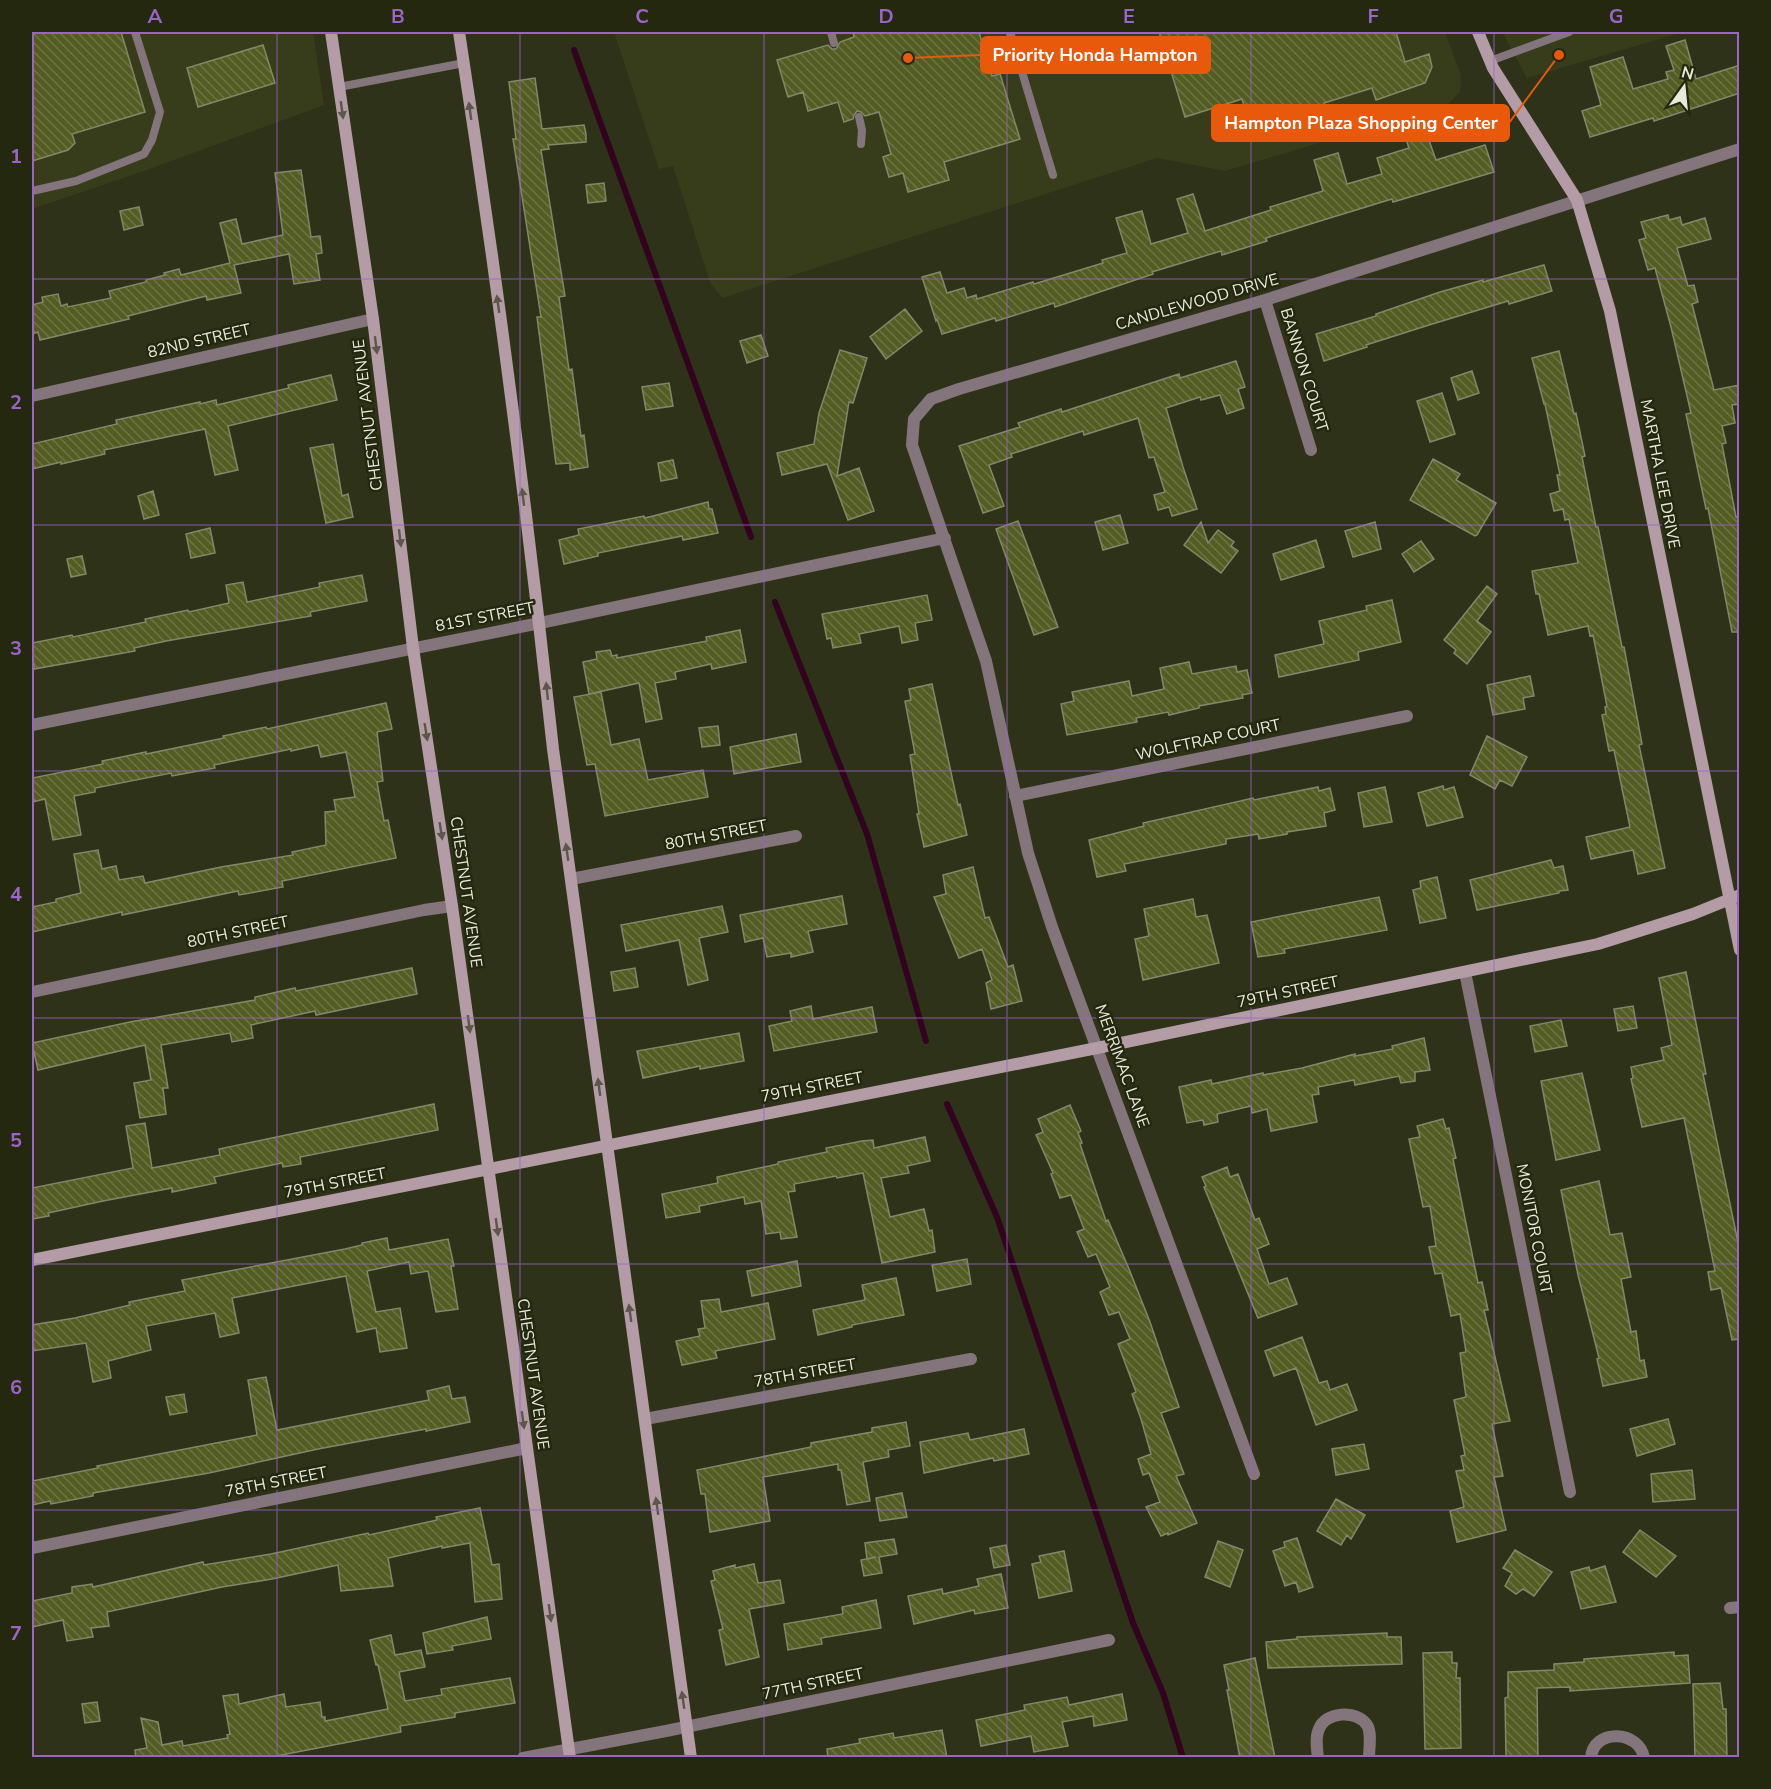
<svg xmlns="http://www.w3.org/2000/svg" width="1771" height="1789" font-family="'Nunito Sans',sans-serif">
<defs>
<pattern id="building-back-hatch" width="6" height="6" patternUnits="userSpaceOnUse" patternTransform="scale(1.5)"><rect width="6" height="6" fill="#535c23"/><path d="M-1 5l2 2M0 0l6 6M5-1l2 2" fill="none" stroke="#6c7442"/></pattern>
</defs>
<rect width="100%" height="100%" fill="#2e3218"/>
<path fill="#373d1b" d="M32,32H313L324,105L141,172L32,209Z
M614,32H1445L1461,75L1460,92L1447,105L1225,171L1157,158L722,298L710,282L673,166L659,169Z
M1502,32H1683L1527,78Z"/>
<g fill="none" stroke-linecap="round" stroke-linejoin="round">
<path stroke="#32031e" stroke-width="6" d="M574,50L751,537
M775,602L867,834L926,1041
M947,1104L997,1217L1133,1623L1163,1693L1183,1758"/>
</g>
<path fill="url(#building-back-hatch)" stroke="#82886a" stroke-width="1.5" d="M32,32H121L145,112L72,134L75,143L68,150L32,161Z
M853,32H979L992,76L1000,74L1020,139L944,162L949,180L908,192L903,173L889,177L883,157L891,154L879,112L865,116L861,112L857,111L854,115L853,119L844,122L838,102L808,111L803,92L788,97L777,60L828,45L832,49H836L840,42L854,37Z
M1159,32H1396L1405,62L1429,54L1432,67L1425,83L1376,100L1372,88L1324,103L1328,116L1254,139L1242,99L1185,117Z
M1685,40L1696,79L1740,65V93L1654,121L1653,118L1590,137L1582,111L1601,105L1590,67L1623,57L1633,89L1668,79L1666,72L1674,70L1666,46Z
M263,45L275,83L198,107L187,68Z
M535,78L542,129L584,125L586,134V142L548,145L549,149L541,150L565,296L559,297L569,370L572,369L581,436L584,435L588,467L570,470V463L556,464L537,317H541L513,139H516L509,82Z
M1421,118L1436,160L1485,145L1494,172L1393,202L1392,199L1320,221L1266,238L1267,241L1222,255L1221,251L1152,272L1153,274L1055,307L1054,303L996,321L995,318L942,334L937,319L936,321L922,277L940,272L947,293L964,288L967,298L976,295L977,299L1033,282L1034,284L1103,263L1102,260L1127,253L1116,218L1142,211L1151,244L1188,233L1177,199L1193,194L1205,231L1271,210L1270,207L1323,191L1314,160L1338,153L1347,184L1382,174L1377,158L1409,148L1401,125Z
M301,170L311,237L320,236L322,253L316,254L320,280L294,284L289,254L234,265L241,293L207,300L206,296L128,316L129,319L40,340L38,332L32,334V305L43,302L42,297L58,294L61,306L67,304L68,307L111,298L109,291L146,282V280L165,275L164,273L179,269L181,275L230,263L220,223L236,219L242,244L283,235L275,173Z
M604,183L606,201L588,203L586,185Z
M139,207L143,225L124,230L120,211Z
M1668,215L1669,220L1680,217L1682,225L1705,218L1711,239L1677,248L1688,286L1694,285L1698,302L1692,304L1714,390L1740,385V404L1732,405L1735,423L1722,426L1726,443L1722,444L1736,517L1740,516V632H1732L1708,508L1706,509L1686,414L1691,413L1671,327L1655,268L1648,270L1639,240L1646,238L1641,222Z
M1544,265L1552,291L1509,304L1508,301L1429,325L1366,345L1367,347L1324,361L1316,334L1376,316V314L1440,292L1483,280V282Z
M905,309L922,331L886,359L870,337Z
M761,335L768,356L747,363L740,341Z
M840,350L867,358L853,403L849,402L837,476L859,468L874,511L848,520L827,464L782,475L777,453L814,444L819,413Z
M1559,351L1574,414L1576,413L1585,456L1582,457L1596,527H1598L1622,647H1624L1642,744L1639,745L1665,868L1638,874L1633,850L1591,859L1586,837L1630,827L1614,750L1609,751L1602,715L1606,714L1605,707L1607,706L1593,635L1590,636L1588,626L1548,635L1539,594H1536L1532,571L1578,563L1569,519L1565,520L1563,509L1554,511L1550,494L1560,491L1557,475H1560L1545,404H1544L1532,358Z
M1236,361L1245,387L1238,389L1244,408L1227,414L1220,395L1201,400L1200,397L1166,408L1183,467L1197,509L1172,516L1169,507L1158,510L1154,495L1165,492L1154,457L1149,458L1138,418L1084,435L1083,431L1011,454L1012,457L989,465L1004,506L983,513L959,446L1020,427L1018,423L1061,409L1062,412L1179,374L1180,378Z
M1472,371L1479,393L1458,400L1451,378Z
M331,375L337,400L228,426L238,470L215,475L205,429L104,450L105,454L61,464V462L32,469V444L117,424L116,420L200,402V404L216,400L217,405L289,388L288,385Z
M669,383L673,406L646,410L642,387Z
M1442,393L1455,434L1430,442L1417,401Z
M333,444L342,496L348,494L353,517L326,523L310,448Z
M1433,459L1460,474L1456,480L1496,503L1477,535L1475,536L1410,500Z
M673,460L677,478L661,481L658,463Z
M153,491L159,515L144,519L138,496Z
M708,502L709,509H712L718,533L683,540L682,536L598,553V556L564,564L559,540L579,535L578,529L644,516L645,518Z
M1120,515L1128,543L1103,550L1095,522Z
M1018,521L1058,627L1034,635L996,529Z
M1201,522L1208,543L1218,530L1234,542L1231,546L1238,551L1221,573L1184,545Z
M1375,522L1381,549L1353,557L1345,531Z
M210,528L215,553L191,558L186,534Z
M1316,540L1324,567L1281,580L1273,554Z
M1421,541L1434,559L1414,572L1402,554Z
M82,556L86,574L71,577L67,559Z
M362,575L367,601L310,612L311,616L166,641L134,648L135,651L34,669L32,643L72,635L73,637L146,622L145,619L188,610L189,612L229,603L226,585L243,582L247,602L320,587L319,583Z
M1487,586L1497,594L1477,621L1491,632L1467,664L1454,653L1456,650L1444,640Z
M927,595L932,620L915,623L918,640L902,643L899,626L859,634L861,643L833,648L831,638L827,639L822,614Z
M1392,600L1401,642L1358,652L1359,660L1279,677L1275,655L1324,644L1319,621L1367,610L1366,606Z
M740,630L746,662L712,669L711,664L675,672L676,679L655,683L662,719L646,722L639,683L589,694L583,662L597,659L596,652L610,650L612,656L617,655V658L707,641L706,637Z
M1189,662L1192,674L1236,666L1237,672L1247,670L1252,693L1242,695L1243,698L1199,706V708L1169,715L1168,712L1136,718L1137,722L1067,735L1061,704L1074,701L1072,692L1129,681L1132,696L1164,689L1160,668Z
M1530,676L1534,696L1523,698L1525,709L1493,715L1487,685Z
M932,684L958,805L960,804L967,835L924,847L917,814H919L910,755L915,754L905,701L911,700L909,689Z
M601,692L611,745L639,739L648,780L703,770L708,797L605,816L595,764L587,765L574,697Z
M386,703L392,729L377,732L383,781L377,782L384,821L388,820L396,858L282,881L283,887L239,895L238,891L122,915V912L32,932V907L56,902V899L81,893L74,854L98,850L102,869L116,866L119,880L143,876L145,883L221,867L293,855L292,852L326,845L325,812L336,811L334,800L355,797L346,752L321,757L318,745L291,751V749L214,765L215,768L172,776L171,773L95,788V792L74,796L81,835L53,840L45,799L32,802V778L103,764L102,761L146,752V754L224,738L223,736L266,727L267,729Z
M718,726L720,745L702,747L699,728Z
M796,734L801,762L734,774L730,747Z
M1487,736L1527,757L1512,786L1500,780L1495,789L1470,775Z
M1443,786L1444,790L1454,787L1463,817L1427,826L1418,793Z
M1318,787L1319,791L1330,788L1335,810L1324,813L1326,826L1287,832V834L1259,839L1258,834L1226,839V844L1124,864L1126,871L1097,877L1089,840L1144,826L1143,823L1253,798L1254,800Z
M1385,787L1392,822L1364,827L1358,793Z
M1551,860L1554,868L1563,866L1568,890L1559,891V893L1477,910L1470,880Z
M973,867L985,918L989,917L1008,967L1013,965L1022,1001L991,1009L986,983L992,980L982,949L959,958L934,897L946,894L943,875Z
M1437,877L1446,918L1420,923L1413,890L1421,888L1420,881Z
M842,896L847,924L808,931L813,952L791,957V953L767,957L763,938L745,942L740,915Z
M1379,897L1387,930L1284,949L1285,953L1258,957L1251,922Z
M1193,899L1196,917L1207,915L1219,963L1143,980L1135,939L1149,936L1144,909Z
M722,906L728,932L699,938L708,980L688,985L679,940L626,951L621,925Z
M412,968L417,994L316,1015L315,1011L251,1025L253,1038L232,1042L230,1033L161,1045L168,1088H163L166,1114L140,1118L134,1083L151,1080L145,1045L38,1070L32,1043L130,1022L255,1000V997L295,988L296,991Z
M635,968L638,987L614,991L611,972Z
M1686,972L1706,1074H1703L1740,1252V1339L1732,1340L1721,1288L1711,1290L1708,1272L1715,1271L1684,1118L1642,1127L1631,1079L1633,1078L1631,1067L1664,1060L1661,1048L1672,1045L1659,978Z
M811,1006L813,1019L872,1007L877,1032L774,1051L769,1026L792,1021L790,1011Z
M1633,1006L1637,1028L1618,1031L1614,1009Z
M1561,1020L1567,1046L1535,1052L1530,1026Z
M739,1033L744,1061L700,1069V1066L643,1078L637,1051Z
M1424,1038L1430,1070L1415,1072V1081L1401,1083L1399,1076L1355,1085L1354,1080L1318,1087L1319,1094L1312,1095L1317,1122L1271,1131L1267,1109L1252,1113L1251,1106L1217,1114L1218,1122L1204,1125L1203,1120L1187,1123L1179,1087L1211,1080L1212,1084L1263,1073V1075L1302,1068L1355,1054V1056L1393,1049L1392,1046Z
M1582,1073L1600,1150L1556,1160L1541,1081Z
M434,1104L438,1130L300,1157L301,1164L283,1167L282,1163L214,1177L216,1183L172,1192V1188L103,1201L48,1213L49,1216L32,1219V1188L133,1168L126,1126L145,1123L152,1168L220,1155L219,1149Z
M1070,1105L1081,1131L1078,1133L1082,1143L1080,1144L1106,1221L1108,1220L1129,1269L1150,1322L1179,1407L1161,1413L1184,1474L1176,1476L1197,1523L1168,1535V1533L1161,1536L1146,1507L1160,1502L1149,1473L1143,1475L1138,1459L1151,1454L1141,1419L1132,1394L1136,1392L1118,1344L1130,1339L1119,1312L1109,1315L1100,1292L1110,1287L1096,1254L1088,1257L1077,1232L1084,1229L1071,1195L1060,1198L1051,1174L1053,1173L1036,1135L1043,1132L1038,1119Z
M1443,1119L1446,1129L1449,1128L1456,1158L1453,1159L1478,1283L1482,1282L1488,1310H1484L1510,1421L1492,1424L1503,1476L1494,1477L1506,1530L1457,1542L1450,1511L1464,1507L1456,1471L1464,1470L1461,1456L1465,1455L1454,1400L1466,1397L1460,1353L1466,1352L1460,1314L1451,1316L1442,1273L1435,1274L1429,1247L1436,1246L1430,1206L1423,1207L1409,1139L1420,1137L1417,1126Z
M925,1137L930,1161L907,1166L909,1173L881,1178L890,1217L924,1209L929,1231L932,1230L935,1252L882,1263L863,1173L837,1178L836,1176L794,1184L795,1191L788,1192L797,1237L781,1239L780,1232L766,1234L761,1201L745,1204L744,1197L699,1206L700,1212L666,1218L662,1194L718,1183L717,1177L778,1164V1162L827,1152L826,1148L862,1141L873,1140L874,1148Z
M1227,1167L1230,1177L1238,1174L1255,1220L1259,1218L1269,1244L1257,1249L1269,1284L1287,1278L1297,1304L1258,1318L1204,1187L1206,1186L1202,1177Z
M1599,1181L1610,1235L1622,1233L1631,1277L1621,1279L1631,1332L1636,1331L1640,1361L1644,1360L1647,1377L1603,1386L1597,1359L1599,1358L1578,1275L1561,1190Z
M387,1238L389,1250L448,1239L454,1266H451L458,1309L436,1312L428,1271L411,1274L409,1262L367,1271L376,1312L400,1308L407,1348L380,1352L376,1328L357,1332L346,1276L232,1298L239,1333L220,1337L215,1313L146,1326L151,1350L108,1361L111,1378L93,1382L86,1343L32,1351V1325L75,1318L130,1305L129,1302L185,1291L182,1280L345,1249L362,1245V1243Z
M967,1259L971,1284L937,1291L932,1265Z
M797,1261L801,1286L752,1296L747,1271Z
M896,1278L904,1315L852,1325V1327L818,1335L813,1310L865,1300L862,1285Z
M719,1299L721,1312L768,1303L775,1339L715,1351L717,1358L682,1365L676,1341L700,1336L698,1329L705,1328L701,1301Z
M1302,1337L1319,1383L1327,1381L1330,1390L1347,1384L1357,1410L1316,1425L1296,1368L1274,1376L1265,1351Z
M266,1377L277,1430L429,1400L427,1391L449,1386L452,1399L465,1397L470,1422L426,1431V1429L318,1449L209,1473L93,1493V1496L51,1504L50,1501L32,1505V1481L98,1468L97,1466L257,1435L248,1380Z
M184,1394L187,1412L170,1415L166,1397Z
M1668,1419L1675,1444L1637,1456L1630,1429Z
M906,1422L910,1446L888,1450L889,1457L863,1462L870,1501L847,1505L841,1470H838V1464L763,1477L770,1521L710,1532L705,1494H701L697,1470L811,1447V1443L872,1432V1428Z
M1024,1429L1029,1454L994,1461L993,1458L924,1473L920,1442L968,1433L970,1440Z
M1364,1444L1369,1469L1336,1475L1332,1449Z
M1692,1470L1695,1499L1653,1502L1651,1474Z
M902,1493L907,1517L880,1521L876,1498Z
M1336,1499L1365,1515L1351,1539L1347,1535L1341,1545L1317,1531Z
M480,1508L492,1565L499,1564L502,1599L475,1602L470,1543L442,1548V1546L388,1558L393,1586L341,1591L338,1565L272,1579L222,1587L107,1612L109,1626L91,1628L93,1637L67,1641L63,1620L32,1627V1601L72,1593V1587L92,1584L93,1587L203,1562L204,1565L271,1554L368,1533L369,1535L437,1520L436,1517Z
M1640,1530L1676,1556L1656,1577L1623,1552Z
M1297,1538L1313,1587L1299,1592L1296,1582L1285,1586L1273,1551L1285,1547L1284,1542Z
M894,1539L897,1554L879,1557L882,1573L864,1576L861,1560L876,1557L867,1559L865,1543Z
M1218,1541L1243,1550L1230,1587L1205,1577Z
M1006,1545L1010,1565L994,1568L990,1548Z
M1515,1550L1552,1572L1534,1596L1523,1589L1516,1594L1505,1586L1512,1573L1503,1568Z
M1064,1551L1072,1591L1039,1598L1032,1564L1041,1562L1039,1556Z
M754,1564L758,1583L780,1580L784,1603L749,1609L759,1657L726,1665L719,1630L723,1629L711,1581L715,1580L713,1571L735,1565V1568Z
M1605,1566L1616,1602L1581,1609L1571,1572L1589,1567L1590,1571Z
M1001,1574L1008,1608L975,1614L974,1610L914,1624L908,1596L942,1589L943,1594L979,1586L977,1579Z
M876,1600L881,1628L821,1638L822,1644L788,1650L784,1624L843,1614L842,1607Z
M487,1617L491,1639L452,1646L453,1650L427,1654L423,1633Z
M1387,1633V1637H1401L1402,1664L1268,1668L1266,1642L1297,1639V1637Z
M391,1635L395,1655L421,1650L425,1667L399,1672L405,1701L442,1695L441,1689L510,1678L515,1703L455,1713V1717L400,1726L401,1732L266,1758H136L135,1750L147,1748L141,1718L158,1722L162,1745L182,1741L183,1746L228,1738L227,1735L230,1734L223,1696L238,1694L239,1704L284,1694L286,1707L320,1702L322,1717H325V1721L388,1709L378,1665H376L370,1640Z
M1452,1652V1663H1457L1456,1678H1460L1461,1748L1425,1749L1423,1653Z
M1674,1652V1656L1688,1655L1690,1683L1570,1691V1687L1537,1688L1538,1758H1506L1505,1698L1508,1697V1672L1554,1670V1664L1584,1662V1659Z
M1255,1658L1275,1758H1240L1227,1690H1229L1224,1665Z
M1720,1683L1723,1709H1726L1727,1758H1695L1693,1684Z
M1122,1694L1127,1720L1094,1726L1093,1716L1062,1722L1068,1746L1034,1752L1031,1736L981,1746L976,1720L1025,1710L1024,1705L1067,1697L1069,1705Z
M97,1702L100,1721L85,1723L82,1704Z
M942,1730L947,1758H828L827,1749L860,1743L859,1739L893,1733L894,1738Z"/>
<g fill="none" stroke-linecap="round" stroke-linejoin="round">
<path stroke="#83757b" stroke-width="8" d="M831,32L834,43
M1010,32L1053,175
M1490,61L1569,32
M339,87L464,63
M859,117L862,130L861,144
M32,191L76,181L144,154L152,140L160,112L135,32"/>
<path stroke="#83757b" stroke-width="12" d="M1265,300L1311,450
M32,396L373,319
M32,725L540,623L945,538
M1015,796L1407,716
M571,879L796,836
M1465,972L1570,1492
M32,992L424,910L452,906
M645,1419L971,1359
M1254,1474L1052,927L1028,853L986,661L912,445L914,419L931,399L959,389L1265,300L1740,149
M32,1548L527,1448
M1730,1608L1740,1607
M523,1758L666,1731L1109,1640
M1318,1758C1317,1749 1315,1737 1319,1729C1325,1712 1356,1709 1367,1725C1372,1733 1369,1748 1369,1758
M1591,1758C1593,1728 1640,1730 1644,1758"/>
<path stroke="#b39ca6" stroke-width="12" d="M331,32L373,319L413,648L452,906L570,1758
M459,32C496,270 527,509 553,749L691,1758
M1478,32L1493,68L1577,200L1610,311L1740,950
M32,1260L1097,1048L1598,944L1693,914L1740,895"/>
</g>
<defs><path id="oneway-solid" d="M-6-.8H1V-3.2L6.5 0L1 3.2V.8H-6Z" transform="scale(1.5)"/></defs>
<g fill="#5d564b">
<use href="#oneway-solid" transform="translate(342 110) rotate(82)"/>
<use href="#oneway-solid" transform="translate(470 111) rotate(-98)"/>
<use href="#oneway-solid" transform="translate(498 304) rotate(-98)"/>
<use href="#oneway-solid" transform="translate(376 345) rotate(83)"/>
<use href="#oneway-solid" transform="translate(523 497) rotate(-97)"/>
<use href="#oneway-solid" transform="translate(400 538) rotate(83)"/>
<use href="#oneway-solid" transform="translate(547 691) rotate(-96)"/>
<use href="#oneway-solid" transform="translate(426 732) rotate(81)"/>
<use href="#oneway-solid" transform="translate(441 831) rotate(81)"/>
<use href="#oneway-solid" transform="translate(567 852) rotate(-98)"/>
<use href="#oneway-solid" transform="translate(469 1024) rotate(82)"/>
<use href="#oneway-solid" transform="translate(599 1087) rotate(-98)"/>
<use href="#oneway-solid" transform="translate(497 1227) rotate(82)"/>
<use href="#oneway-solid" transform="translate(630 1313) rotate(-98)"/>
<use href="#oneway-solid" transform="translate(523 1420) rotate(82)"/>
<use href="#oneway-solid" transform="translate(657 1506) rotate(-98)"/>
<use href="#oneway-solid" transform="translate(550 1613) rotate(82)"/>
<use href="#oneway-solid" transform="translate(683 1700) rotate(-98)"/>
</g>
<path fill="none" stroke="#9b65c7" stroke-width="1.5" stroke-opacity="0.55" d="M277,32V1758M520,32V1758M764,32V1758M1007,32V1758M1251,32V1758M1494,32V1758M32,279H1740M32,525H1740M32,771H1740M32,1018H1740M32,1264H1740M32,1510H1740"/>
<g text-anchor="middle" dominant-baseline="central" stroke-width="5" stroke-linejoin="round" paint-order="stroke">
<g font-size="16" fill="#e6eada" stroke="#24280e">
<text transform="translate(1197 302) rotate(-16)">CANDLEWOOD DRIVE</text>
<text transform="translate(199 341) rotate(-13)">82ND STREET</text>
<text transform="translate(1304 370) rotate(73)">BANNON COURT</text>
<text transform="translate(368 415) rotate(-97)">CHESTNUT AVENUE</text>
<text transform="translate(1660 474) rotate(79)">MARTHA LEE DRIVE</text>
<text transform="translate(485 617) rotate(-11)">81ST STREET</text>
<text transform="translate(1208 740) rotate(-12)">WOLFTRAP COURT</text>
<text transform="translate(716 835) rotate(-11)">80TH STREET</text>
<text transform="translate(466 892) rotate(82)">CHESTNUT AVENUE</text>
<text transform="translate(238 932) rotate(-12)">80TH STREET</text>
<text transform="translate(1288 992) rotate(-12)">79TH STREET</text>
<text transform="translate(1122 1066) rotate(70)">MERRIMAC LANE</text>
<text transform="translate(812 1087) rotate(-11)">79TH STREET</text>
<text transform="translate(335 1183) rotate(-11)">79TH STREET</text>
<text transform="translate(1534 1229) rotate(79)">MONITOR COURT</text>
<text transform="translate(805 1373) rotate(-10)">78TH STREET</text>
<text transform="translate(533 1374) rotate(82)">CHESTNUT AVENUE</text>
<text transform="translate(276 1482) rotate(-11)">78TH STREET</text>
<text transform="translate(813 1684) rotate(-12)">77TH STREET</text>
</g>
</g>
<path fill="none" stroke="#e8590c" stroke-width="2" d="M908 58L981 55M1559 55L1509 123"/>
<g fill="#e8590c" stroke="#24280e" stroke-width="2">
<circle cx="908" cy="58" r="6"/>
<circle cx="1559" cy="55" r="6"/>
</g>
<g fill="#e8590c" stroke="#e8590c" stroke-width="2">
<rect x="981" y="37" width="229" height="36" rx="6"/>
<rect x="1212" y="105" width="297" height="36" rx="6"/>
</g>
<g font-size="18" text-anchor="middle" font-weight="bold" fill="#fff">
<text x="1095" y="61">Priority Honda Hampton</text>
<text x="1361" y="129">Hampton Plaza Shopping Center</text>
</g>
<rect width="1771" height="1789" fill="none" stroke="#24280e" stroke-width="66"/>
<g transform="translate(1684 87) rotate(15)" stroke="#24280e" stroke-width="4.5" paint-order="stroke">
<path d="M0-4.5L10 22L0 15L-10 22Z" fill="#e6eada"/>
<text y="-9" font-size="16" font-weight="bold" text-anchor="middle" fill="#e6eada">N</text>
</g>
<rect x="33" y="33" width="1705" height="1723" fill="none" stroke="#9b65c7" stroke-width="2"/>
<g font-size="20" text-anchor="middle" font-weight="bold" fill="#9b65c7">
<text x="155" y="23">A</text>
<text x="398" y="23">B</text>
<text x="642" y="23">C</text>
<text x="886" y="23">D</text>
<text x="1129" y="23">E</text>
<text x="1373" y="23">F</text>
<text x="1616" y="23">G</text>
<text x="16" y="163">1</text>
<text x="16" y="409">2</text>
<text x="16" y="655">3</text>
<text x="16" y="901">4</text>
<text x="16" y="1147">5</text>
<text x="16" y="1394">6</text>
<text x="16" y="1640">7</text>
</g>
</svg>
